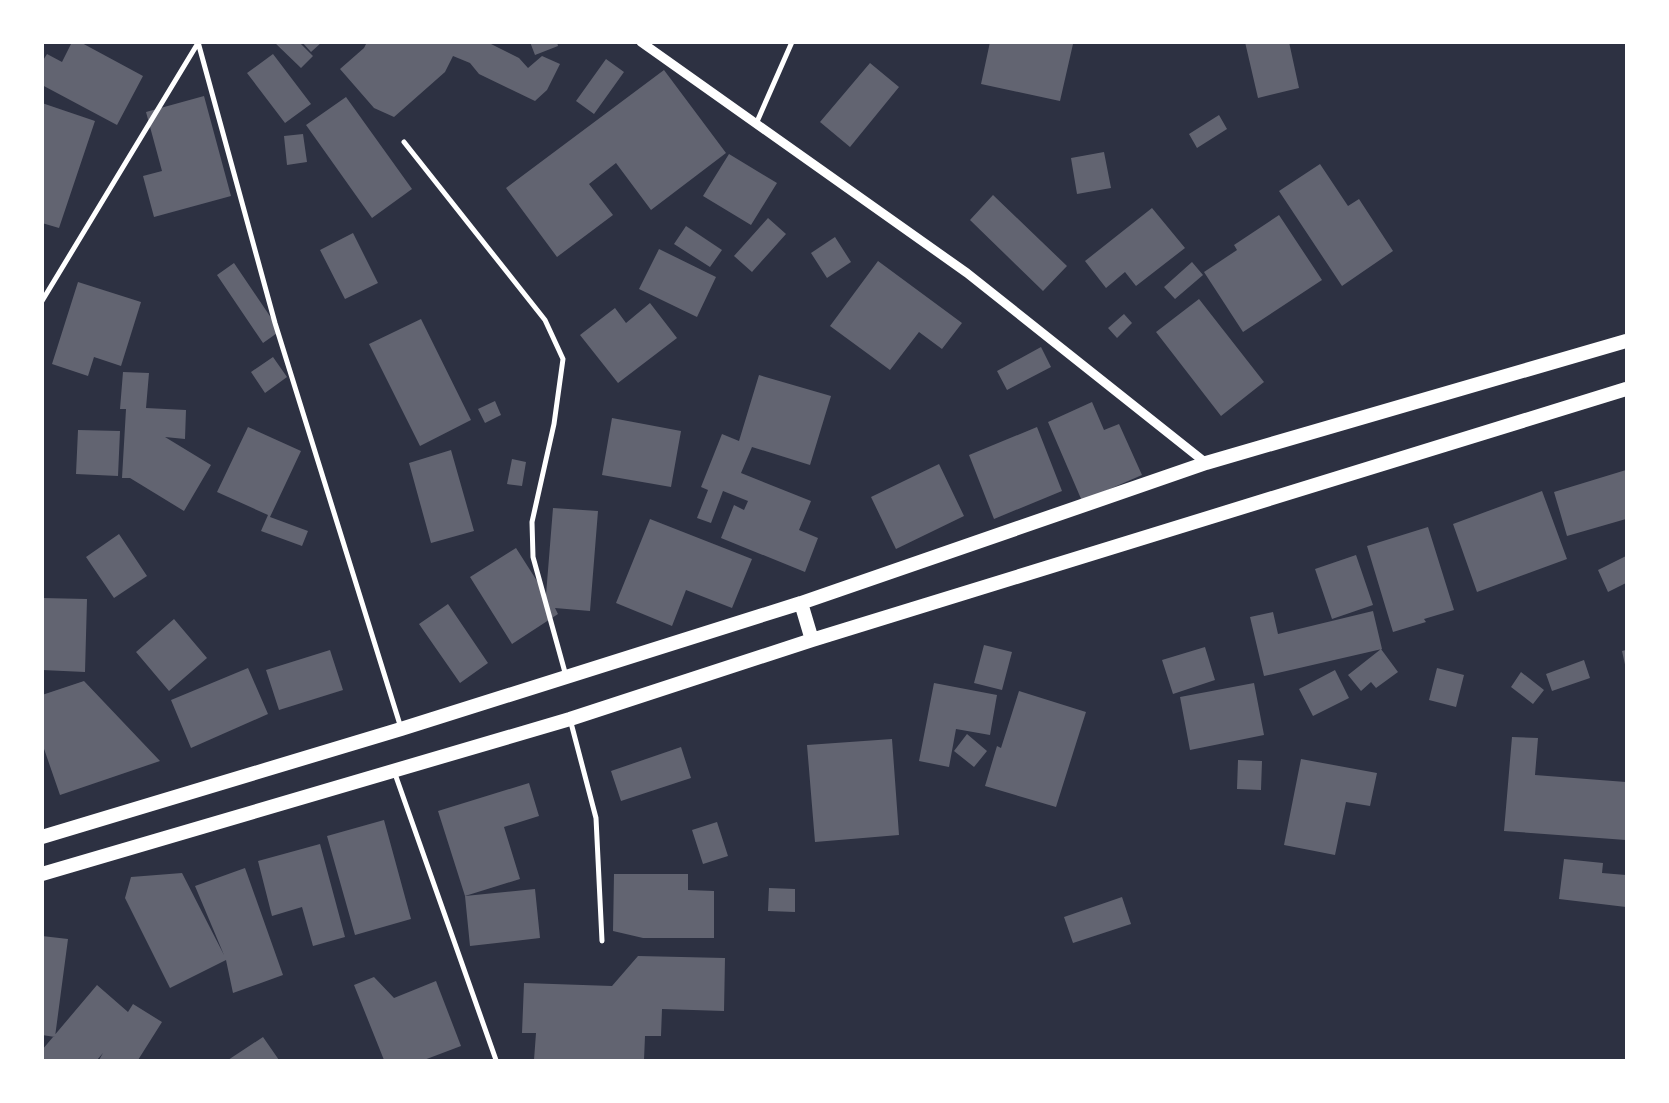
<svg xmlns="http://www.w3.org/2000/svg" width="1669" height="1103" font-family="Raleway,sans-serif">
<rect width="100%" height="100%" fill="#2d3142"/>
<path fill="#626471" d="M72,42H80L143,76L117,125L42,85V62L47,54L62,62Z
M274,42H299L313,56L301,68Z
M302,42H322L311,52Z
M367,42H487L519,58L528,68L542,56L560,64L547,90L535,101L479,74L470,63L453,56L445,72L394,117L374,108L340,69L364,48Z
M530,42H557L558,46L535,55Z
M990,42L1073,44L1060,101L981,84Z
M1245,42H1289L1299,88L1258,98Z
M273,54L311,104L285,123L247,73Z
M606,59L624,72L594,114L576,101Z
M870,63L899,87L850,147L820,122Z
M664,70L726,153L651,210L616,163L589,184L613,215L557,257L506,188Z
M204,96L231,196L154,217L143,176L162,171L146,112Z
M346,97L412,189L372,218L306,125Z
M42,103L95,121L59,228L42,223Z
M1219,115L1227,129L1197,148L1189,134Z
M303,134L307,162L287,165L284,136Z
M1104,152L1111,188L1077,194L1071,158Z
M729,154L777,183L751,225L703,196Z
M1320,164L1348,206L1359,199L1393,251L1342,286L1279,191Z
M993,195L1067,266L1043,291L970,220Z
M1152,208L1185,248L1136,286L1125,272L1106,288L1085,261Z
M1279,215L1322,280L1243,332L1204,272L1237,250L1234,245Z
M768,218L786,234L752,272L734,256Z
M686,226L722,250L710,267L674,244Z
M353,233L378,283L345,299L320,250Z
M835,237L851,262L827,278L811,253Z
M659,249L716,277L697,317L639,289Z
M878,261L962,323L942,349L919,332L890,370L830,326Z
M1192,262L1203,275L1175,299L1164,287Z
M234,263L280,331L263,343L217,275Z
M78,282L141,302L121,366L94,357L88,376L52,364Z
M1199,299L1264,382L1221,416L1156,332Z
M650,303L677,338L618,383L580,335L615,308L626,323Z
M1124,314L1132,323L1117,338L1108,328Z
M421,319L471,420L420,446L369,344Z
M1041,347L1051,367L1007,390L997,371Z
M273,357L287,377L265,393L251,372Z
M123,372L149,373L146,408L186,410L185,439L165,437L211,465L184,511L130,478H122L126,409H120Z
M759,375L831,396L810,465L752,447L741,473L811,501L799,530L818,538L805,572L721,538L734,505L744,510L748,501L723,491L711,523L697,518L708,490L701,487L722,434L739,441Z
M495,401L501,415L485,423L478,409Z
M1092,402L1104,430L1119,424L1142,475L1082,501L1048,422Z
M612,418L681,431L671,487L602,475Z
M248,427L301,451L270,517L308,531L302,546L261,531L268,515L217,492Z
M1037,427L1062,491L994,519L969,455Z
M78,430L120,431L118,476L76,474Z
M451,450L474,531L431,543L409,463Z
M512,459L526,462L522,486L507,484Z
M939,464L964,516L896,549L871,497Z
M1626,470V519L1567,536L1554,492Z
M1542,491L1567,559L1477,592L1453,524Z
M553,508L598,511L590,611L555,608L558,614L512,644L470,577L516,548L546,595Z
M650,519L752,559L732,608L686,590L672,626L616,603Z
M1428,527L1454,610L1424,619L1426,622L1393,632L1367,546Z
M119,534L147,576L114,598L86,557Z
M1356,555L1373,605L1332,619L1315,569Z
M1626,556V583L1608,592L1598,570Z
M42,598L87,599L85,672L42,670Z
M448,604L488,663L460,683L419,624Z
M1373,611L1382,649L1264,676L1250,617L1273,612L1278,634Z
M174,619L207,658L169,691L136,652Z
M984,645L1012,652L1002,690L974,683Z
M1205,647L1215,680L1173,694L1162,660Z
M1381,649L1398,672L1376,688L1371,682L1361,691L1348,675Z
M330,650L343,690L279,710L266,670Z
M1626,650V669L1622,651Z
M1584,660L1590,678L1552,691L1546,674Z
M248,668L268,714L191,748L171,700Z
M1437,668L1464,675L1456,707L1429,700Z
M1335,670L1349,698L1313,716L1299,689Z
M1521,672L1544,690L1533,704L1511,687Z
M84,681L160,761L60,795L42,743V695Z
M934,683L997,695L990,735L956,729L949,767L919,761Z
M1254,683L1264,735L1190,750L1180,697Z
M1019,691L1086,712L1056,807L985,786L997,746L1001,748Z
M967,734L987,751L974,767L954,751Z
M1512,737L1538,738L1535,775L1626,782V840L1504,831Z
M892,739L899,835L815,842L807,745Z
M681,747L691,778L621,801L611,771Z
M1301,759L1377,773L1370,806L1346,802L1335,855L1284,845Z
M1238,760L1262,761L1261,790L1237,789Z
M529,783L539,816L504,827L520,879L465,896L438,811Z
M384,820L411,919L355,935L327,836Z
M717,822L728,856L703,864L692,830Z
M320,844L345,937L313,946L302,907L272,916L258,861Z
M1564,859L1603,863L1602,873L1626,875V907L1559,899Z
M245,868L283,975L233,993L226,960L170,988L125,898L131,877L182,873L224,955L195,886Z
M614,874H688V890L714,891V938H643L613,931Z
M769,888L795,889V912L768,911Z
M535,889L540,938L470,946L465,896Z
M1122,897L1131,924L1073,943L1064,917Z
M42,936L68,939L55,1037L42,1035Z
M638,956L725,958L724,1011L662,1009L661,1036H645L644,1060H534L536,1033H522L524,983L612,986Z
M374,977L394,998L436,981L461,1046L424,1060H384L354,985Z
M97,985L128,1012L133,1004L162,1022L138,1060H99L103,1053L97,1060H42V1050Z
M263,1037L279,1060H228Z"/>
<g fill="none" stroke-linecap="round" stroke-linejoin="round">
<path stroke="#fff" stroke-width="5" d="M198,42L275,323L401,728
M756,124L792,42
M404,142L545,320L563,359L554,424L532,522L533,557L566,676
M42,301L198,43
M570,719L596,818L602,941
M394,771L496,1060"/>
<path stroke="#fff" stroke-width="9" d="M641,42L967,273L1206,463"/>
<path stroke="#fff" stroke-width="14" d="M801,603L812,640
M42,837L401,729L801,603L1206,463L1626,341
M42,874L570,719L812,640L1626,389"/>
</g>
<rect width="1669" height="1103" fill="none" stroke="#ffffff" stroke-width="88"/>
</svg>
